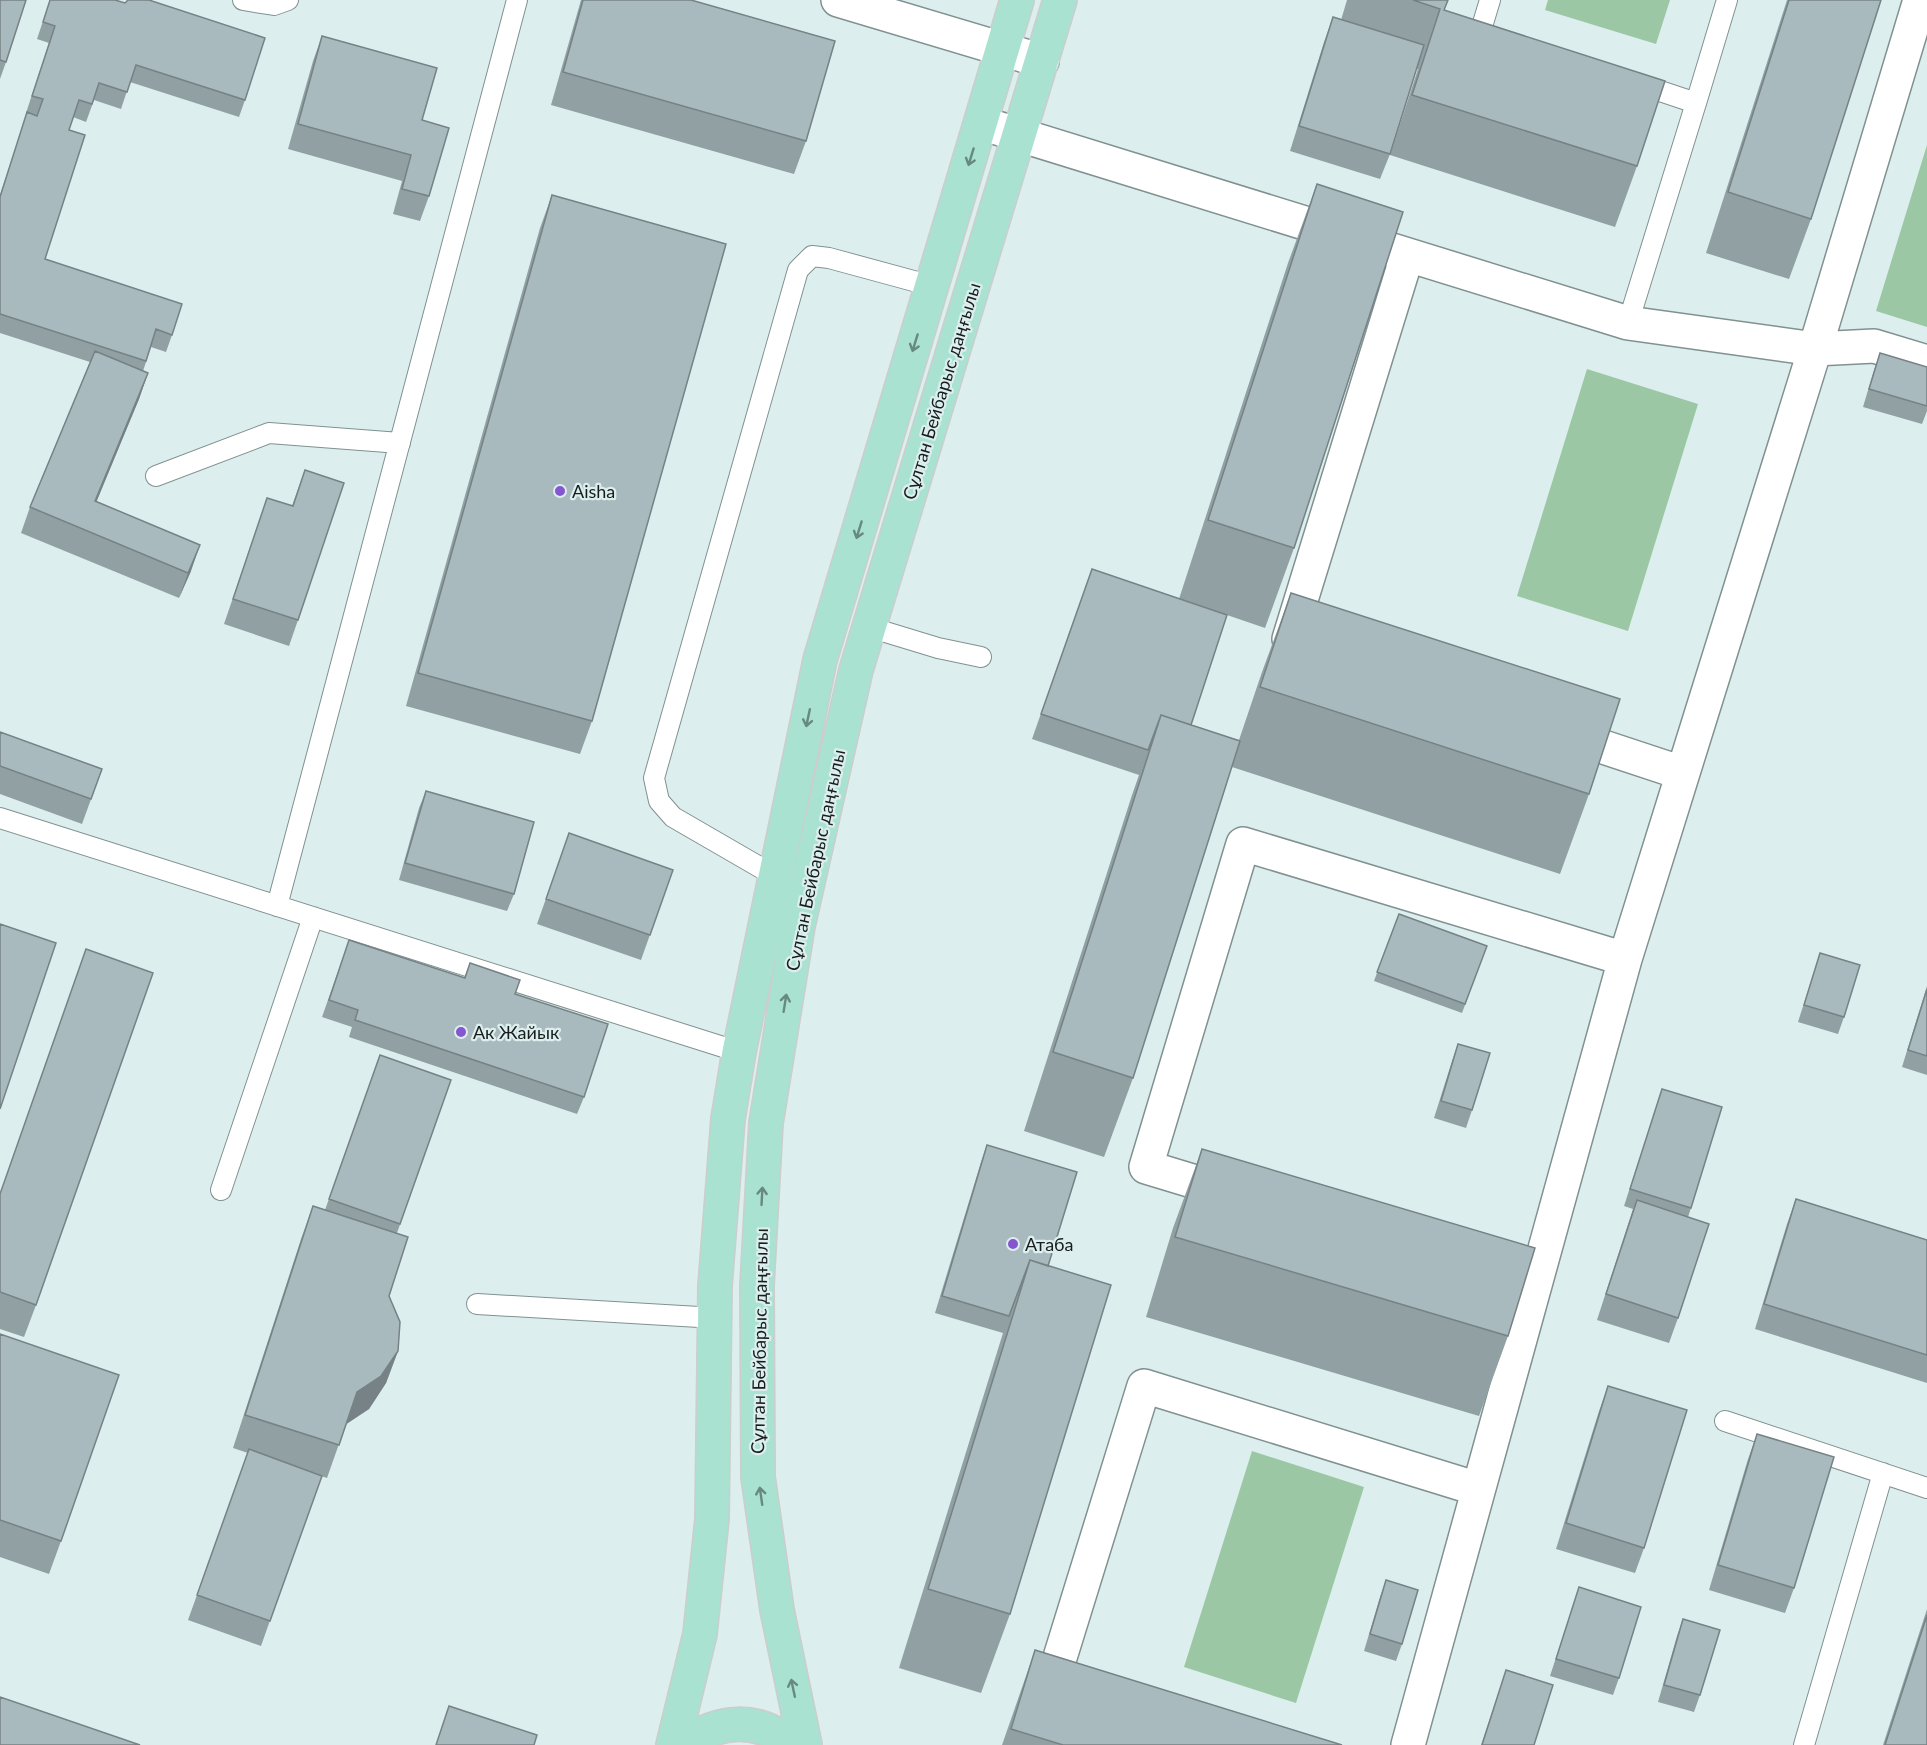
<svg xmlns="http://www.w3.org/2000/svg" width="1927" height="1745" font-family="Lato,sans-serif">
<rect width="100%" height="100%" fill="#dcefee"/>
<path fill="#9bc7a4" d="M1548,0H1670L1656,44L1545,10Z
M1927,145V327L1876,311Z
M1587,369L1698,404L1628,631L1517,596Z
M1252,1451L1364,1487L1296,1703L1184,1667Z"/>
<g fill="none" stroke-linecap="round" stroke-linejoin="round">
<defs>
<path id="lane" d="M243,0L274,5L288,0
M1490,0L1480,33L1494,37
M1696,103L1727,0
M1628,323L1696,103L1636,83
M156,476L269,433L400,443
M869,627L938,648L981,657
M0,818L739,1052
M775,876L673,817L659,801L654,778L798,270L812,256L829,258L932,286
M277,906L517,0
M221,1190L313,917
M477,1304L716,1318
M1725,1421L1927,1488
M1804,1745L1883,1473"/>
<path id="street" d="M838,0L1042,61
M981,123L1628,323L1815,349L1874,346L1927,362
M1289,639L1407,256
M1561,733L1682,773
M1232,1193L1146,1167L1243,844L1625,959
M1057,1696L1049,1693L1144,1386L1478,1489
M1408,1745L1625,959L1815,349L1920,0"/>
<path id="primary" d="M673,1745L700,1634L712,1519L715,1286L728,1119L739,1052L820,660L1017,0
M684,1745C718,1719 758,1716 792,1745
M805,1745L777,1610L758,1477L757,1285L766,1123L798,926L856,670L1060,0"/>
</defs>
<use href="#lane" stroke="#809190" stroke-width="22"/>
<use href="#street" stroke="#809190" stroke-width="36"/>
<use href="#primary" stroke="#cccdcd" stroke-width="36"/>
<use href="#lane" stroke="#fff" stroke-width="20"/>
<use href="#street" stroke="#fff" stroke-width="33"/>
<use href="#primary" stroke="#a9e2d1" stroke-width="33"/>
</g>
<path fill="#91a0a3" d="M0,0L6,62L0,79Z
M50,0H115L245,100L239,117L130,82L121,109L94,100L86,122L73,117L69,130L45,259L172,335L166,352L151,347L143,371L148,373L139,399L96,502L191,571L179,598L21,533L30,507L90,362L0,333V195L27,113H26L49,43L37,39Z
M581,0H691L806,141L794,174L551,105Z
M1347,0H1448L1444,10L1637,166L1615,227L1390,155L1418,69H1416L1390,154L1380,179L1290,151L1324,42L1333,17L1341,20Z
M1787,0H1881L1811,219L1789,279L1706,253Z
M322,36L422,120L429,196L420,221L393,214L402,181L288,149L313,61Z
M1317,184L1294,548L1265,628L1227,615L1191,725L1239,740L1262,672L1291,593L1589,794L1560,874L1232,767L1133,1078L1104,1157L1024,1131L1132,795L1139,775L1032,739L1083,594L1179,599L1288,263Z
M552,195L592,721L580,754L406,706L540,228Z
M1880,353L1927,367V411L1922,424L1863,407L1874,370Z
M305,470L298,620L289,646L224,624L267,498L292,506Z
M0,732L102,769L82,824L0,794Z
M426,791L514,894L507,911L399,880L419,808Z
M560,859L673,870L641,960L537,924Z
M1399,914L1487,946L1462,1013L1374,981Z
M1820,953L1844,1017L1838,1034L1798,1022Z
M343,957L464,978L470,963L515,994L584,1097L577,1114L349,1037L352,1027L322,1017Z
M1927,986V1075L1902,1067Z
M1458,1044L1472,1110L1466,1128L1434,1118L1452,1061Z
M380,1055L451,1080L397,1233L389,1296L398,1351L386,1383L369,1409L346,1424L327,1478L321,1476L261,1646L188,1620L248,1453L233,1448L301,1239L313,1206L325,1210Z
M1662,1089L1691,1208L1688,1217L1678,1318L1669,1343L1597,1320L1633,1209L1624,1206Z
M987,1145L1048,1266L1010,1614L981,1693L899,1668L1003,1333L935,1313L981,1162Z
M1202,1149L1508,1336L1479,1416L1146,1317L1173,1228Z
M0,1193L36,1305L24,1337L0,1329Z
M1796,1199L1927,1240V1383L1755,1329L1787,1224Z
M0,1334L61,1541L49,1574L0,1557Z
M1608,1386L1644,1548L1635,1573L1556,1549L1599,1411Z
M1757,1434L1794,1588L1785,1613L1709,1590L1748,1459Z
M1386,1580L1402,1644L1396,1661L1364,1651L1380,1597Z
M1579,1587L1619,1678L1613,1695L1550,1676Z
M1927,1609V1745H1883Z
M1683,1619L1700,1695L1694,1712L1658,1702L1677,1636Z
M1035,1650L1342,1745H1002Z
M1506,1670L1534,1745H1481Z"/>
<path fill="#768285" d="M148,373L139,399L86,527L95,501Z
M200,545L191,571L179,598L188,573Z
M398,1351L386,1383L369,1409L345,1425L357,1392Z"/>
<path fill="#a9babe" stroke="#768285" stroke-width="1.5" d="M0,0H26L6,62L0,60Z
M50,0H115L125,3L128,0H149L265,38L245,100L136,65L127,92L99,83L92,104L79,100L69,130L85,135L45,259L182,304L172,335L156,329L146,361L0,314V197L27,112L37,116L43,99L32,96L55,26L43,22Z
M583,0H691L835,41L806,141L563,72Z
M1413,0H1448L1444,10L1665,81L1637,166L1412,95L1440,9Z
M1789,0H1881L1811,219L1728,192Z
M1333,17L1424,45L1390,154L1299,126Z
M322,36L437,68L422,120L449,128L429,196L402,189L411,155L298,124Z
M1317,184L1403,212L1294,548L1208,520Z
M552,195L726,244L592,721L418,673Z
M95,351L148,373L95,501L200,545L188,573L30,507Z
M1880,353L1927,367V406L1869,389Z
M305,470L344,483L298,620L233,599L267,498L293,506Z
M1092,569L1227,615L1191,725L1161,715L1148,750L1041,714Z
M1291,593L1620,699L1589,794L1260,687Z
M1161,715L1240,741L1133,1078L1053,1052Z
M0,732L102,769L91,799L0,766Z
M426,791L534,822L514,894L405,863Z
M569,833L673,870L650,935L546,899Z
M1399,914L1487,946L1465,1004L1377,972Z
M0,924L56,943L0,1109Z
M349,940L465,978L470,963L520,980L515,994L608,1024L584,1097L355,1020L358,1010L329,1000Z
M86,949L153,973L36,1305L0,1292V1194Z
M1820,953L1860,965L1844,1017L1804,1005Z
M1927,989V1056L1908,1050Z
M1458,1044L1490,1053L1472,1110L1441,1101Z
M380,1055L451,1080L400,1224L329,1199Z
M1662,1089L1722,1107L1691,1208L1630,1189Z
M987,1145L1077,1172L1048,1266L1030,1260L1009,1316L942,1296Z
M1202,1149L1535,1248L1508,1336L1175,1237Z
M1796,1199L1927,1240V1355L1764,1304Z
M1637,1200L1709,1224L1678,1318L1606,1294Z
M313,1206L408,1237L389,1296L400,1322L398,1351L381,1376L357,1392L339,1445L245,1415Z
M1030,1260L1111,1285L1010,1614L928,1589Z
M0,1334L119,1375L61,1541L0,1520Z
M1608,1386L1687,1410L1644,1548L1566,1523Z
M1757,1434L1834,1457L1794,1588L1718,1565Z
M249,1449L322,1476L270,1621L197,1595Z
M1386,1580L1418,1590L1402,1644L1370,1634Z
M1579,1587L1641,1607L1619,1678L1556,1659Z
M1927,1615V1745H1885Z
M1683,1619L1720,1630L1700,1695L1664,1685Z
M1035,1650L1342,1745H1063L1011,1729Z
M1506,1670L1553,1685L1534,1745H1482Z
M0,1697L140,1745H0Z
M449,1706L537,1735L534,1745H436Z"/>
<defs><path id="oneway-shaft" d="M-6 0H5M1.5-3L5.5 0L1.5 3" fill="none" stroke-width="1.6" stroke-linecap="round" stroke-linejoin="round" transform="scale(1.5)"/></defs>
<g stroke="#678980">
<use href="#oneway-shaft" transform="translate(971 157) rotate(107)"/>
<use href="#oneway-shaft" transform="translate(915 343) rotate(107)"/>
<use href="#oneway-shaft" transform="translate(859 530) rotate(107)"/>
<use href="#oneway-shaft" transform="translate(808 718) rotate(102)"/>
<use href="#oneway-shaft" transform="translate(785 1003) rotate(-81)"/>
<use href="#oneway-shaft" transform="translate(762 1196) rotate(-87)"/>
<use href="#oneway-shaft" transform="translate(761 1496) rotate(-98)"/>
<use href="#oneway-shaft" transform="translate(793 1688) rotate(-102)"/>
</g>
<g fill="#8556cf" stroke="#dcefee" stroke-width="2">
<circle cx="560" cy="491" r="6"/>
<circle cx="461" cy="1032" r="6"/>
<circle cx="1013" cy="1244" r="6"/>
</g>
<g text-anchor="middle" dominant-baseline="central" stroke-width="4.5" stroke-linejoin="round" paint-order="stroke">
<g font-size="18" fill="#171d1d" stroke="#dcefee">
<text transform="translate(941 391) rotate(-73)">Сұлтан Бейбарыс даңғылы</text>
<text transform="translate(815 860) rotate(-78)">Сұлтан Бейбарыс даңғылы</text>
<text transform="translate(759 1341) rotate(-89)">Сұлтан Бейбарыс даңғылы</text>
</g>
<g font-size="18" fill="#171d1d" stroke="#dcefee" text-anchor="start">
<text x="572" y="491">Aisha</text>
<text x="473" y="1032">Ак Жайык</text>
<text x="1025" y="1244">Атаба</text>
</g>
</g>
</svg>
